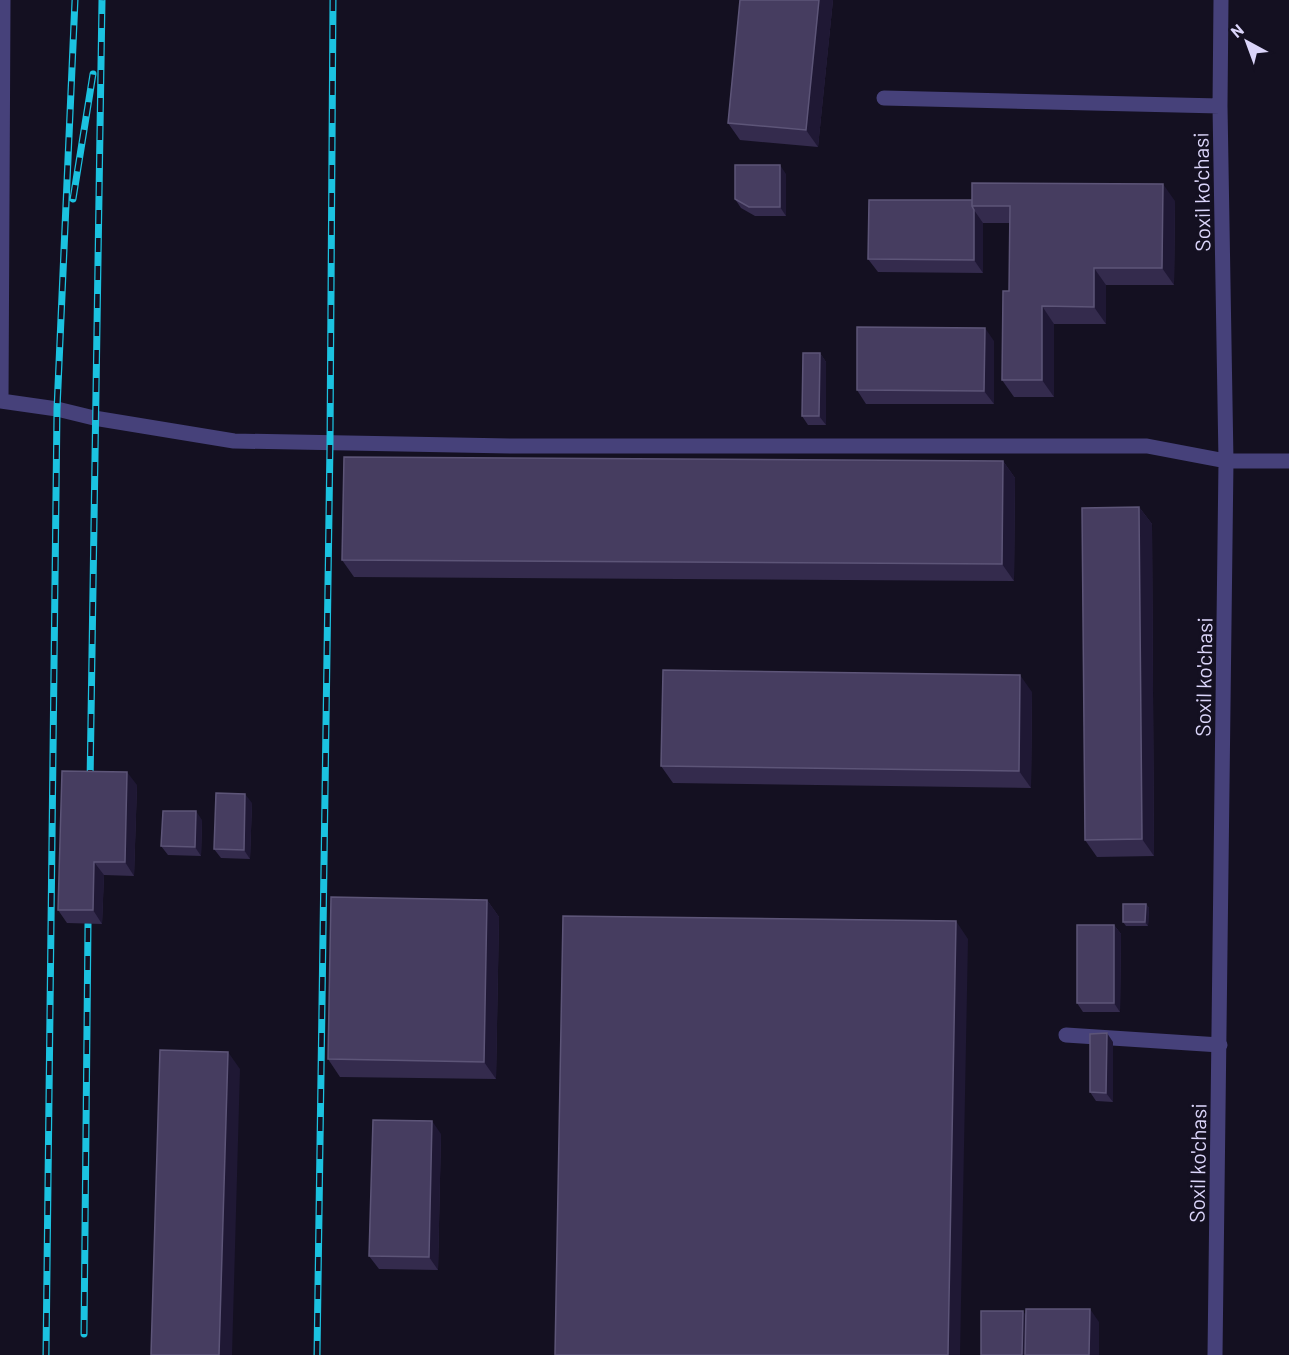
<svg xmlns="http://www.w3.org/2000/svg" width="1289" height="1355" font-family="Barlow,sans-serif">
<rect width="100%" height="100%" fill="#141021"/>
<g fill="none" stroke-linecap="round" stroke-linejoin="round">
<path stroke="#46417a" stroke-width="15" d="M3,0L1,401L57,409L94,418L234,441L514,446H1147L1226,461H1289
M884,98L1220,106
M1066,1035L1220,1045
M1215,1355L1226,461L1220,106L1221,0"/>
<defs>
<path id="rail" d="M73,199L93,74
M90,784L102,0
M84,1334L88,924
M46,1355L57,409L75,0
M317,1355L330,443L333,0"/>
</defs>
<use href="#rail" stroke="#1bc2e0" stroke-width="7"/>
<use href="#rail" stroke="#141021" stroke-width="4.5" stroke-dasharray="14" stroke-linecap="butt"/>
</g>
<path fill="#342b4d" d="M740,0H833L818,147L740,140L728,123Z
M786,174V216H755L741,208L735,199Z
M869,200L1175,201L1174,285H1106V324H1054V397H1014L1002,380L1009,291L1010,223H983V273L878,272L868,259Z
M994,341V404H866L857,390Z
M820,353L826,362V425H808L802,416Z
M1003,461L1015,478L1014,581L354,577L342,560Z
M1139,507L1152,524L1154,856L1097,857L1085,840Z
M1032,692L1031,788L673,783L661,766Z
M137,785L134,876L104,875L102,924L67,923L58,910Z
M252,803L250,859L221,858L214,849Z
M202,820L201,856L168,855L161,846Z
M487,900L499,917L496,1079L340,1077L328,1059Z
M1146,904L1149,908L1148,926H1126L1123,922Z
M1114,925L1121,934L1120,1012H1083L1077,1003Z
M1113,1042V1102L1096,1101L1090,1092Z
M441,1134L438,1270L379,1269L369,1256Z"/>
<path fill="#1f1834" d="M819,0H833L818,147L806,130Z
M780,165L786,174V216L780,207Z
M1163,184L1175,201L1174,285L1162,268Z
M974,210L983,223V273L974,260Z
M1094,268L1106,285V324L1094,307Z
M1042,306L1054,324V397L1042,380Z
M985,328L994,341V404L984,391Z
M820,353L826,362V425L819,416Z
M1003,461L1015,478L1014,581L1002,564Z
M1139,507L1152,524L1154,856L1142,839Z
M1020,675L1032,692L1031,788L1019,771Z
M127,772L137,785L134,876L125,862Z
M245,794L252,803L250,859L244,850Z
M196,811L202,820L201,856L195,847Z
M94,862L104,875L102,924L93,910Z
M487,900L499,917L496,1079L484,1062Z
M1146,904L1149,908L1148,926L1145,922Z
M956,921L968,939L960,1355H948Z
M1114,925L1121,934L1120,1012L1114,1003Z
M1107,1033L1113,1042V1102L1106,1093Z
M228,1052L240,1069L232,1355H219Z
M432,1121L441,1134L438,1270L429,1257Z
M1090,1309L1099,1322V1355H1089Z
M1023,1311L1029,1320V1355H1022Z"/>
<path fill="#463d60" stroke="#5d5578" stroke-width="1.5" d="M740,0H819L806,130L728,123Z
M735,165H780V207H749L735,199Z
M972,183L1163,184L1162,268H1094V307L1042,306V380H1002L1003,291H1009L1010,206H972Z
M869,200H972V206L974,210V260L868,259Z
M857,327L985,328L984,391L857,390Z
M803,353H820L819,416H802Z
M344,457L1003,461L1002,564L342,560Z
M1139,507L1142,839L1085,840L1082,508Z
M663,670L1020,675L1019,771L661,766Z
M62,771L127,772L125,862H94L93,910H58Z
M216,793L245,794L244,850L214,849Z
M163,811H196L195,847L161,846Z
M331,897L487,900L484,1062L328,1059Z
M1123,904H1146L1145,922H1123Z
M563,916L956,921L948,1355H555Z
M1077,925H1114V1003H1077Z
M1107,1033L1106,1093L1090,1092V1034Z
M160,1050L228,1052L219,1355H151Z
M373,1120L432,1121L429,1257L369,1256Z
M1026,1309H1090L1089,1355H1025Z
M981,1311H1023L1022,1355H981Z"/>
<g text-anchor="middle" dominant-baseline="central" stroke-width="6" stroke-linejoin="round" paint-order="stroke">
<g font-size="21" fill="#dbd5fa" stroke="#141021">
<text transform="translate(1201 192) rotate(-91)">Soxil ko'chasi</text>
<text transform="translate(1203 677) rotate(-89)">Soxil ko'chasi</text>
<text transform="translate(1197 1163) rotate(-89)">Soxil ko'chasi</text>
</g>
</g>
<g transform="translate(1247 42) rotate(319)" stroke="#141021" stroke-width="4.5" paint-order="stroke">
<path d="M0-4.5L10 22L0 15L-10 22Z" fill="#dbd5fa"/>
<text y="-9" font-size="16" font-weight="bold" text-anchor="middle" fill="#dbd5fa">N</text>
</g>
</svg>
